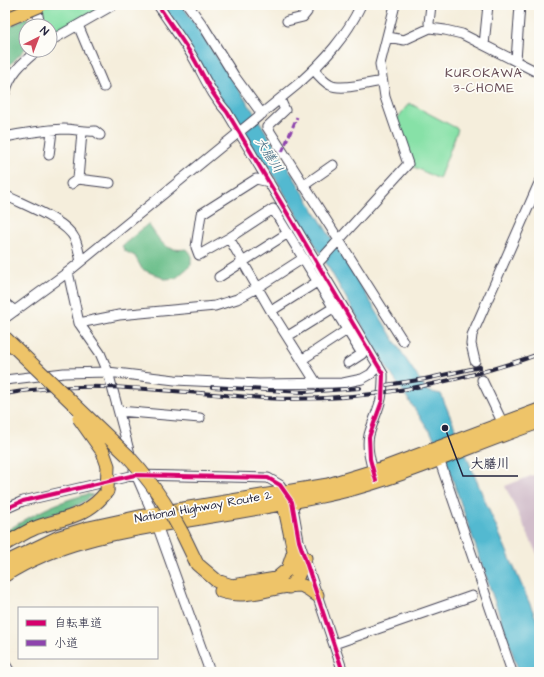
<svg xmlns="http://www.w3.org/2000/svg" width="544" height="677" font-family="'Architects Daughter','Klee One',sans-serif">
<rect width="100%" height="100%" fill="#fdfcf7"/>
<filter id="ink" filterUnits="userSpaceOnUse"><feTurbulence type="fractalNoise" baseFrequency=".025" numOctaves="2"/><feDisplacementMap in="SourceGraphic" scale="8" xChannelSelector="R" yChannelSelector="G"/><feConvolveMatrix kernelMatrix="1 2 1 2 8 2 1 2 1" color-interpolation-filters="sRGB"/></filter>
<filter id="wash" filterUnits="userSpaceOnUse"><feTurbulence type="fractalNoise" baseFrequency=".012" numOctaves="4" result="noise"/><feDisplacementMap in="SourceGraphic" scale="16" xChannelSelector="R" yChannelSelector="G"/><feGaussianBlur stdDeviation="0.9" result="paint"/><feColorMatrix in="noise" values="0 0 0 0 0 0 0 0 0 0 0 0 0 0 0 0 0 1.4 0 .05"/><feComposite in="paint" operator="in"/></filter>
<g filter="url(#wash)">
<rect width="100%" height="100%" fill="#f5eedc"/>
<path fill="#d1bdca" d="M539,473V558L505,486Z"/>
<path fill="#87e1a7" stroke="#548271" d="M40,5H93L97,11L54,35L50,33V26H45Z
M409,103L458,129L439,179L408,164L394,123Z"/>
<path fill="#6dbf8c" stroke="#487064" d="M27,17L30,26H26V48L5,70V30Z
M148,224C161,241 163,252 187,249L191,254V265L176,278L165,279L142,269L135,256L125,251L122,246Z
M88,494L93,495C76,510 56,512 36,520C25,524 15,532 5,537V532C33,514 56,502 88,494Z"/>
<path fill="#52b9d0" stroke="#3a6e86" d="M162,5H182L253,111L407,361L427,391L441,394L485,501L539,625V672H519L448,466L433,436L385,365L312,239L269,168L262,165Z"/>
</g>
<g filter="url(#ink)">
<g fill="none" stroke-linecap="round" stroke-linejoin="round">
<path stroke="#cbc5bc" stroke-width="9" stroke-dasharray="9 4.5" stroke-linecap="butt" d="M475,361L482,380"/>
<defs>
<path id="minor" d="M36,5L40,26
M158,5C169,22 182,39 193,57C204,76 212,96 227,112L383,374C384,403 376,410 369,435C366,448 371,463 374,475
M188,5L204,27L235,77L262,114
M287,21L303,17L307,12L304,5
M78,25L104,87
M430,28L429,23L431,5
M388,37L404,40L430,28L445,30L462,34L539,73
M50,41L113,5
M484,45L488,5
M516,60L520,5
M314,70C318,75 324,82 330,85C341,91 370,83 382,81
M5,93C11,72 21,64 38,50
M280,99L285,110L267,127L403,341
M5,137C24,133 44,130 64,129C74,129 85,132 95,131L100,135
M49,155L52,131
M78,179L110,183
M269,182L256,179L201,214L196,247L199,255L229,238L273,209L362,354L348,363
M71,184L78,179L82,132
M303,186L333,165
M5,195C24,205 66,220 75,239C78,246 79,254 81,261
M229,238L271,311L317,384
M317,264L408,164L385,97L380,64L395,5
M68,272L79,323L100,353L108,372L131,458
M219,277L288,233
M5,303L15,311
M271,311L317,282
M5,318L68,272L298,84C325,60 346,37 361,5
M79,323L119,315L215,306L237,299L257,288L302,259
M288,336L333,308
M303,359L347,330
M475,361L471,344L472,335L539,183
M5,380L64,373L108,372L175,380L259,384L343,383L362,379L371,374L378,365
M482,380L505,428
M119,411L200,418
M439,459L512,672
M134,470L153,514L210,672
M5,509L23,501L135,475L268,478L280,485L292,502L299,541L343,672
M334,644L472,596
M5,664L10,672"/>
<path id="highway" d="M5,7L11,5
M182,533L197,564L217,581L232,586L276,579L288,569L294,551L284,504V496
M5,544C15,539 25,532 35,528C63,518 88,517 107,491
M5,563L57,538L89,528L153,514L328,485L384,468L539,410
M5,575C57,541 123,531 183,521C235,512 288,504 340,492C406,476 474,444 539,422
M289,587L296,580L305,558
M221,591C248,600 272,586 298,585C305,585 311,591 317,595"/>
</defs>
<use href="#minor" stroke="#424153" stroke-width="11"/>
<use href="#highway" stroke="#424153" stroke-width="15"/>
<use href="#minor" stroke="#fff" stroke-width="9"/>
<use href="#highway" stroke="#eec469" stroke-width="13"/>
<defs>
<path id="rail" d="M386,385L425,379L480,367
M212,387L304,392L360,388
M5,394C91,378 177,393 264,398C356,403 452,385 539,354"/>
</defs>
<use href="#rail" stroke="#22223b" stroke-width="4"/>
<use href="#rail" stroke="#fdfcf7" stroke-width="2.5" stroke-dasharray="8" stroke-linecap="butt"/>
<defs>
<path id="highway-bridge" d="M8,19L41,5
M5,338L128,456C150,480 166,503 182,533
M79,418L103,452L108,466L107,491"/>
</defs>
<use href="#highway-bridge" stroke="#424153" stroke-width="15" stroke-linecap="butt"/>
<use href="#highway-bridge" stroke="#eec469" stroke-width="13"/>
<path stroke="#8e44ad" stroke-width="3" stroke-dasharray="6 3" stroke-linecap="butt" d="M282,152L297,117"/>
<defs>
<path id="cycleway" d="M158,5C169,22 182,39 193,57C204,76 212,96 227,112L383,374L382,401L369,437L370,459L376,481
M5,509L23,501L135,475L268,478L280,485L292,502L299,541L343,672"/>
</defs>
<use href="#cycleway" stroke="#fdfcf7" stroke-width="6"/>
<use href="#cycleway" stroke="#d6006c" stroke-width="4"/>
</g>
</g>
<g text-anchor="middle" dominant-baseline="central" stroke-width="3.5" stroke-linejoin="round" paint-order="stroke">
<g font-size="12" fill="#22223b" stroke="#fdfcf7">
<text transform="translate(203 507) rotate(-10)">National Highway Route 2</text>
</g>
<g font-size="13" letter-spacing="1" fill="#664b54" stroke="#fdfcf7">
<text x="484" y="73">KUROKAWA<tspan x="484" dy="15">3-CHOME</tspan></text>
</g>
<g font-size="13" font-style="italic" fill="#355e77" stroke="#fdfcf7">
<text transform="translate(269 155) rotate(57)">大膳川</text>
</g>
</g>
<path fill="none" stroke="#22223b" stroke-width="1.5" d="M445 428L463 476H518"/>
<circle fill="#22223b" stroke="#fdfcf7" stroke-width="1.5" cx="445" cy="428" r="4"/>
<g font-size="13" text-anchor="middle" font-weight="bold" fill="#22223b" stroke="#fdfcf7" stroke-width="3.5" stroke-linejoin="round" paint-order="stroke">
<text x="490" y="468">大膳川</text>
</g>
<rect width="544" height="677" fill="none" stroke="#fdfcf7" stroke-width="20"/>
<rect x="18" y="607" width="140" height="52" fill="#fdfcf7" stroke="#a5a5ac"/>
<rect x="26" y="620" width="20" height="6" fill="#d6006c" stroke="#a5a5ac"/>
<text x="54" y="627" font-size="12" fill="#22223b">自転車道</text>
<rect x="26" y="640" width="20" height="6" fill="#8e44ad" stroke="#a5a5ac"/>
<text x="54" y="647" font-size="12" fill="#22223b">小道</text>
<g transform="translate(38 38) rotate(42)"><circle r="19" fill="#fdfcf7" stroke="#a5a5ac"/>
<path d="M0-3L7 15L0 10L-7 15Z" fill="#d1495b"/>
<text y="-6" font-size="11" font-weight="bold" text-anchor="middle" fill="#22223b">N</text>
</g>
</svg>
